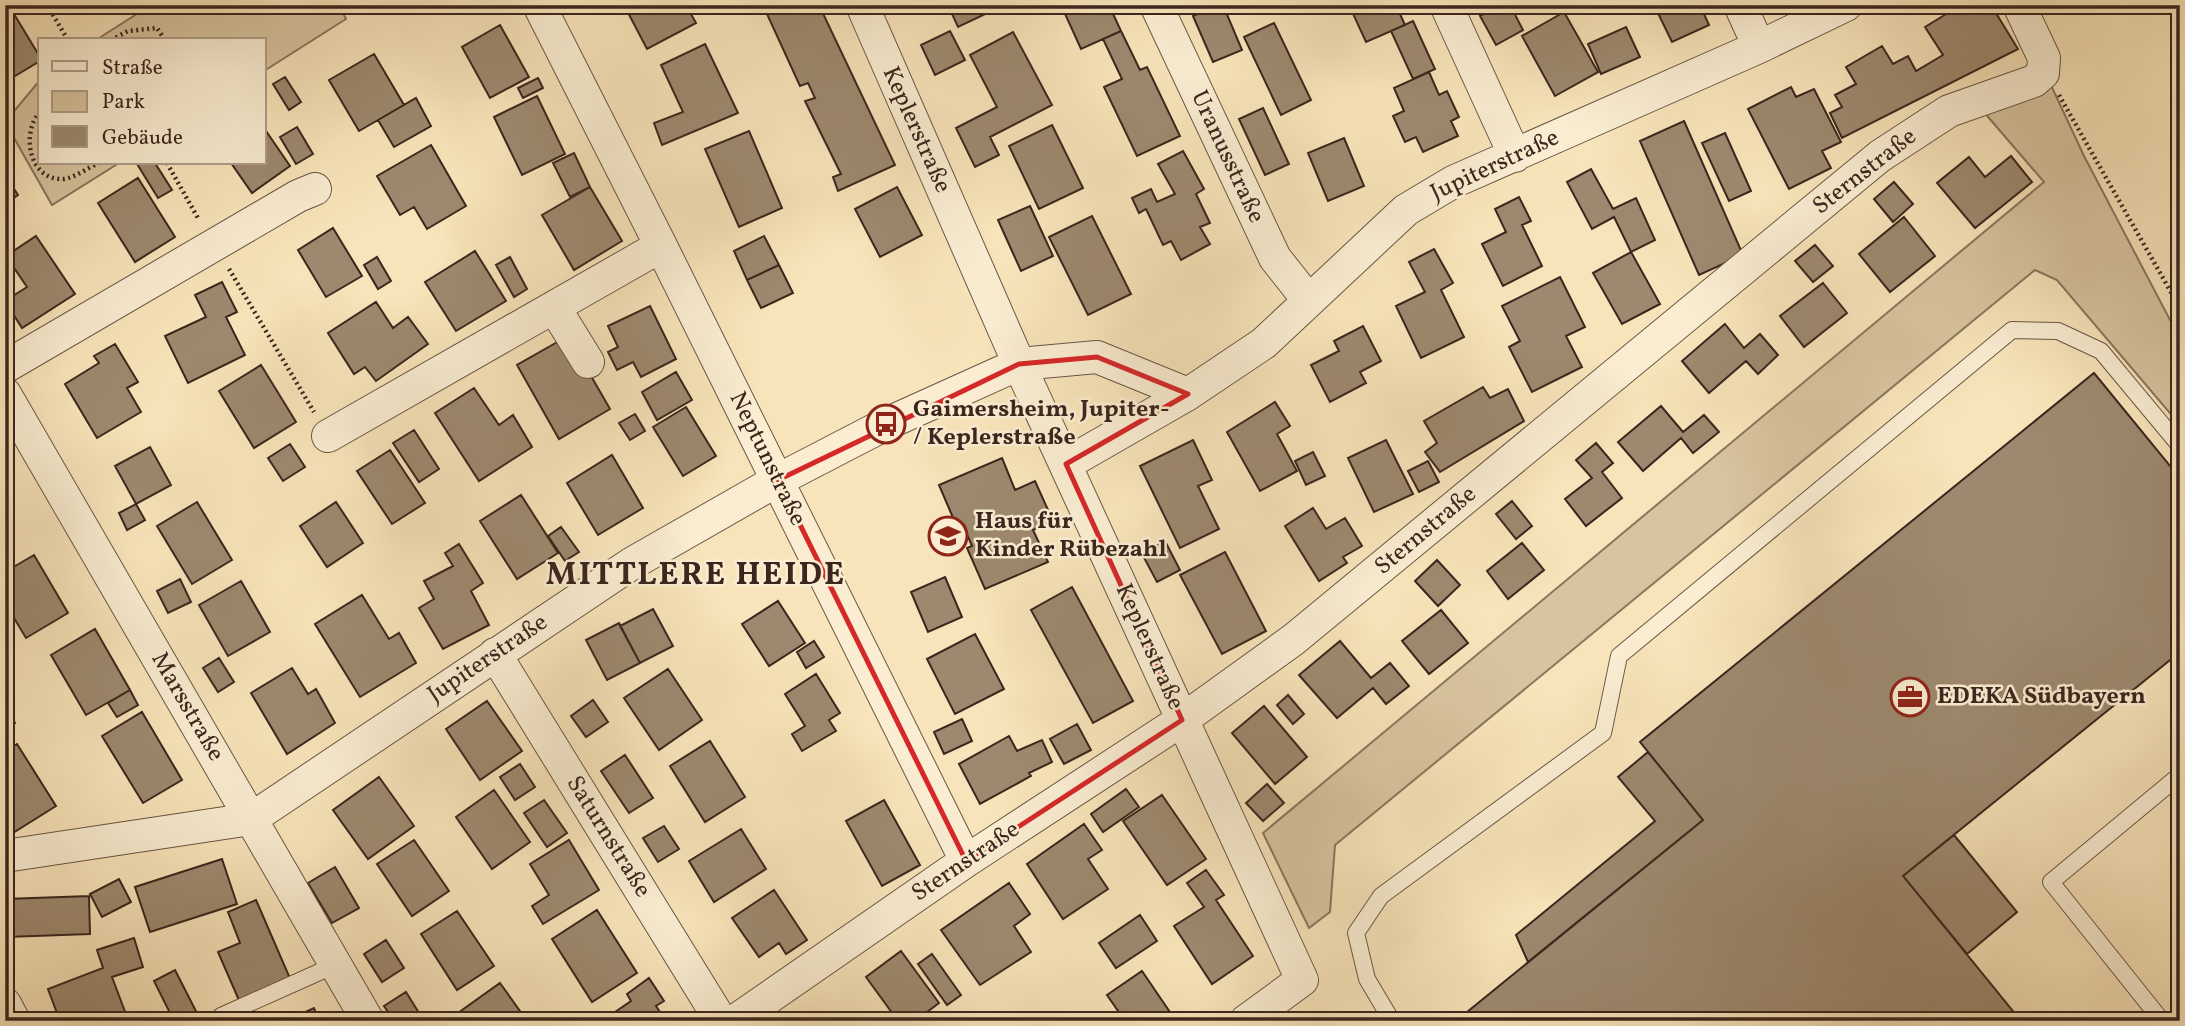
<svg xmlns="http://www.w3.org/2000/svg" width="2185" height="1026" font-family="Vollkorn,serif">
<rect width="100%" height="100%" fill="#f8e4ba"/>
<filter id="stains"><feTurbulence type="fractalNoise" baseFrequency=".00286" numOctaves="4"/><feColorMatrix values="0 0 0 0 .2 0 0 0 0 .09 0 0 0 0 .02 0 0 0 .5 -.17"/></filter>
<radialGradient id="worn" r=".72"><stop offset=".6" stop-color="#630" stop-opacity="0"/><stop offset="1" stop-color="#630" stop-opacity=".3"/></radialGradient>
<path fill="#d8c49f" stroke="#8a755e" stroke-width="2" d="M151,5H339L346,19L264,71V40H96Z
M40,80V163H119L52,205L5,122Z
M2049,81L2084,156L2180,339V425L2057,280L2035,270L1335,845L1330,912L1309,928L1263,833L2044,182L1983,111Z"/>
<path fill="#9d896f" stroke="#3b261e" stroke-width="2" d="M5,5H23L24,8L14,14L40,57V61L5,82Z
M624,5H686L696,23L647,49Z
M787,5H819L895,165L838,191L833,177L841,174L805,101L815,98L808,83L800,86L767,14Z
M948,5H1002V6L958,27Z
M1061,5H1109L1121,31L1081,49Z
M1218,5H1223L1242,50L1213,62L1193,16Z
M1349,5H1396L1405,25L1366,42Z
M1500,5H1510L1523,30L1496,45L1480,16Z
M1654,5H1700L1709,25L1672,42Z
M1961,5H1991L2018,49L1842,138L1830,113L1842,107L1835,95L1856,84L1846,67L1882,46L1893,64L1908,56L1916,71L1943,55L1925,27Z
M1564,12L1598,72L1555,96L1522,36Z
M1413,21L1435,69L1413,79L1391,31Z
M1274,23L1311,100L1281,115L1244,37Z
M500,25L529,77L490,98L462,47Z
M1626,27L1640,57L1601,74L1588,44Z
M950,31L965,60L935,75L921,45Z
M1121,31L1140,70L1147,67L1180,136L1137,156L1104,87L1122,79L1103,39Z
M1013,32L1052,105L990,137L999,155L975,167L956,128L997,107L970,55Z
M705,44L738,113L662,145L654,123L683,112L661,65Z
M374,54L404,105L359,131L329,80Z
M1429,72L1439,95L1447,91L1459,117L1451,121L1458,136L1423,152L1416,137L1405,142L1393,116L1404,111L1394,88Z
M285,77L301,102L289,110L273,84Z
M538,78L543,88L523,98L518,88Z
M1791,87L1796,97L1814,89L1841,142L1822,151L1831,168L1789,189L1748,109Z
M537,96L565,154L522,175L494,117Z
M416,98L431,126L394,147L378,120Z
M1263,108L1289,164L1265,175L1239,119Z
M1684,121L1743,255L1699,275L1640,141Z
M1052,125L1083,188L1039,209L1009,146Z
M297,127L313,154L296,164L280,137Z
M264,128L290,166L252,193L231,163H264Z
M749,131L782,208L739,227L705,149Z
M1725,133L1751,191L1729,201L1702,143Z
M1344,138L1364,186L1328,201L1308,153Z
M431,145L466,206L427,229L414,207L400,215L377,176Z
M1183,151L1204,189L1196,194L1210,223L1200,227L1210,244L1181,260L1171,241L1163,245L1146,209L1139,213L1132,198L1151,189L1157,202L1175,194L1158,164Z
M574,153L590,187L570,197L553,163Z
M2011,156L2032,182L1975,228L1937,183L1969,157L1985,177Z
M139,163H155L172,190L158,198L137,164Z
M1591,169L1613,209L1636,198L1655,240L1631,252L1614,217L1592,229L1567,182Z
M5,175L18,195L5,204Z
M138,178L175,237L135,262L98,203Z
M1894,182L1913,204L1893,222L1874,199Z
M590,187L622,241L574,270L542,215Z
M897,187L922,235L880,257L855,209Z
M1519,197L1531,221L1522,225L1542,266L1503,286L1482,244L1506,232L1495,209Z
M1030,206L1053,256L1021,271L998,220Z
M1092,216L1131,294L1088,315L1049,237Z
M1904,217L1935,256L1890,292L1859,254Z
M333,228L362,276L326,297L298,250Z
M36,236L75,294L22,328L5,301L27,287L6,256Z
M764,236L779,265L747,280L734,251Z
M1815,245L1833,266L1813,282L1795,261Z
M1434,249L1453,283L1441,290L1464,337L1421,358L1396,306L1425,292L1409,262Z
M475,251L506,301L456,331L425,282Z
M1631,252L1660,304L1622,324L1593,273Z
M377,257L391,281L378,289L364,265Z
M510,257L527,289L514,297L496,265Z
M779,265L793,293L761,308L747,280Z
M1560,277L1585,327L1566,336L1582,367L1532,392L1509,347L1520,341L1502,306Z
M222,282L237,312L226,317L245,355L188,383L165,336L206,317L195,295Z
M1823,283L1847,313L1804,347L1780,316Z
M376,302L393,328L408,317L428,344L376,381L365,367L354,374L328,333Z
M650,306L676,359L641,377L633,362L617,370L608,352L618,347L608,326Z
M1725,324L1744,348L1760,334L1778,355L1758,374L1746,361L1709,393L1682,361Z
M1363,326L1381,361L1360,372L1366,383L1330,402L1311,365L1339,351L1334,341Z
M568,336L610,409L559,439L517,365Z
M115,344L138,382L127,388L141,412L97,438L65,384L99,363L94,356Z
M261,365L296,422L254,448L219,391Z
M676,372L692,400L657,420L642,392Z
M2094,373L2180,478V652L1903,876L2021,1021H1456L1703,820L1640,742Z
M1483,387L1490,398L1508,389L1524,421L1440,472L1425,452L1437,443L1424,421Z
M474,388L499,425L513,415L532,447L479,481L435,413Z
M1275,402L1290,426L1277,434L1297,471L1260,491L1227,432Z
M1661,406L1683,432L1704,415L1719,432L1693,453L1681,438L1643,471L1618,442Z
M686,407L716,456L683,476L653,427Z
M635,414L645,431L630,440L619,423Z
M414,430L439,469L419,482L393,443Z
M1193,440L1212,480L1198,486L1219,529L1180,548L1140,466Z
M1386,440L1413,494L1374,512L1348,458Z
M1596,443L1613,463L1602,472L1622,498L1586,526L1565,499L1592,478L1576,460Z
M290,444L305,467L283,481L268,458Z
M150,447L171,485L136,504L115,466Z
M390,450L425,503L392,524L357,471Z
M1313,452L1325,476L1306,485L1295,461Z
M612,455L643,508L598,535L567,483Z
M1002,458L1015,490L1035,481L1053,521L1033,530L1048,562L985,589L967,548L972,546L963,525L957,527L939,485Z
M1428,461L1439,482L1419,492L1408,471Z
M521,495L558,553L517,579L480,521Z
M1512,501L1532,526L1516,539L1496,514Z
M197,502L232,560L192,584L157,526Z
M336,502L363,543L327,567L300,526Z
M136,504L145,520L127,530L119,513Z
M1313,508L1326,529L1345,518L1362,546L1343,557L1347,563L1319,581L1285,526Z
M561,527L579,552L565,561L548,536Z
M1165,541L1180,570L1157,582L1142,554Z
M1522,543L1544,570L1508,599L1487,571Z
M459,544L483,583L471,591L489,625L443,649L419,608L434,599L424,581L453,566L445,553Z
M1225,552L1266,631L1222,654L1180,575Z
M34,555L68,613L26,638L5,603V572Z
M1437,560L1460,585L1438,606L1415,581Z
M945,577L962,617L928,632L911,592Z
M180,579L191,602L168,613L157,591Z
M241,581L270,632L228,656L199,605Z
M1072,587L1133,701L1093,723L1031,610Z
M362,595L389,639L399,633L416,663L360,697L315,624Z
M778,601L805,643L769,666L742,624Z
M653,609L673,646L640,663L620,626Z
M1441,610L1468,643L1429,674L1402,641Z
M619,623L640,663L607,680L586,640Z
M95,629L130,690L86,715L51,655Z
M975,634L1004,689L955,714L927,659Z
M814,641L824,657L806,668L797,652Z
M1340,641L1371,678L1390,663L1409,686L1386,704L1373,688L1337,718L1299,675Z
M219,658L234,682L218,692L203,668Z
M292,668L308,694L316,689L335,723L287,754L251,693Z
M668,669L702,720L659,750L624,698Z
M816,674L840,713L829,720L836,731L802,751L792,734L805,726L785,694Z
M130,690L138,705L117,717L108,703Z
M1288,695L1304,714L1293,724L1277,705Z
M593,700L608,722L586,737L571,716Z
M487,701L522,751L480,780L446,729Z
M5,703L15,723L5,728Z
M1264,706L1307,757L1275,784L1232,733Z
M142,712L182,780L143,803L102,736Z
M962,719L972,741L944,754L934,732Z
M1077,724L1091,750L1064,764L1050,739Z
M1009,736L1017,751L1042,740L1052,762L1029,773L1031,776L980,804L959,764Z
M710,741L745,797L705,822L670,766Z
M17,744L56,806L13,833L5,821V751Z
M1648,752L1703,820L1528,962L1516,935L1655,821L1618,777Z
M625,755L653,798L629,813L601,771Z
M520,764L535,787L515,800L500,777Z
M379,777L414,826L368,859L333,810Z
M1267,784L1284,803L1263,821L1246,803Z
M1126,789L1139,807L1103,832L1091,814Z
M494,790L530,842L492,869L456,817Z
M1162,795L1206,859L1167,885L1123,821Z
M544,800L567,833L547,847L524,813Z
M884,800L920,865L882,886L846,821Z
M1084,824L1102,850L1088,859L1108,889L1063,919L1027,864Z
M664,826L679,849L658,862L643,838Z
M741,829L766,869L714,902L689,861Z
M1954,835L2017,912L1967,954L1903,876Z
M414,840L449,891L412,916L377,864Z
M569,840L599,890L543,924L532,906L549,895L530,864Z
M222,859L237,904L150,932L135,887Z
M335,867L359,908L332,923L308,883Z
M1206,870L1224,895L1216,900L1253,956L1212,984L1174,926L1204,907L1187,883Z
M119,879L131,902L102,917L90,894Z
M1009,883L1030,914L1014,926L1031,952L980,985L941,930Z
M774,890L807,940L786,954L779,943L759,957L732,918Z
M89,896L90,934L6,937L5,899Z
M256,900L292,983L241,1005L218,952L240,943L228,912Z
M597,910L637,973L592,1002L552,939Z
M457,911L494,966L457,990L421,934Z
M1140,915L1157,941L1116,968L1099,943Z
M134,938L143,967L112,977L127,1017L118,1021H60L48,989L103,968L97,950Z
M386,940L404,968L382,982L364,954Z
M901,951L939,1003L915,1021H898L866,977Z
M932,954L961,995L947,1005L918,964Z
M175,970L201,1021H174L154,981Z
M1142,971L1176,1021H1125L1107,995Z
M649,978L664,1001L656,1006L666,1021H602L631,1001L627,994Z
M500,983L527,1021H464L458,1013Z
M406,992L424,1021H394L384,1006Z
M314,1008L319,1021H285Z"/>
<g fill="none" stroke-linecap="round" stroke-linejoin="round">
<defs>
<path id="service" d="M221,1016L335,965
M1392,1021L1367,979L1356,933L1381,896L1603,733L1619,656L2012,330L2058,331L2101,351L2180,446
M2162,1021L2051,882L2180,775"/>
<path id="minor" d="M539,5L661,246L966,861
M862,5L1019,364L1302,980L1246,1021
M1156,5L1275,258L1309,301
M1446,5L1515,156
M1740,5L1759,47
M554,307L588,362
M5,367L298,196L315,189
M5,394L368,1021
M328,436L661,246
M1066,464L1188,394
M495,654L721,1021
M5,856L251,819L631,564L778,480L886,424L1019,364L1097,357L1188,394L1264,343L1406,210L1453,182L1759,47L1846,5
M5,1004L14,1021
M735,1021L966,861L1182,720L1293,640L1880,156L1949,111L2034,81L2043,73L2044,58L2019,5"/>
</defs>
<use href="#service" stroke="#6a5645" stroke-width="18"/>
<use href="#minor" stroke="#6a5645" stroke-width="34"/>
<path stroke="#3b261e" stroke-width="4.5" stroke-dasharray="2 3.5" stroke-linecap="butt" d="M47,5L68,40
M111,40L128,31L157,28L165,40
M2059,95L2180,308
M40,112C21,132 28,181 64,179C74,178 89,167 99,163
M167,163L199,220
M229,269L314,412"/>
<use href="#service" stroke="#faedd2" stroke-width="16"/>
<use href="#minor" stroke="#faedd2" stroke-width="32"/>
</g>
<path fill="none" stroke="#d62828" stroke-width="5" stroke-linejoin="round" d="M1097,357L1188,394L1066,464L1182,720L966,861L778,480L1019,364Z"/>
<defs>
<symbol id="bus-ring" viewBox="-11 -11 22 22"><circle r="9.5" fill="#faedd2" stroke="#8f2418" stroke-width="1.5"/><path d="M-5-6H5V4H4V6H2V4H-2V6H-4V4H-5ZM-3.5-4V0h7V-4ZM-3.5 1.2v1.5H-2V1.2ZM2 1.2v1.5H3.5V1.2Z" fill="#8f2418"/></symbol>
<symbol id="school-ring" viewBox="-11 -11 22 22"><circle r="9.5" fill="#faedd2" stroke="#8f2418" stroke-width="1.5"/><path d="M0-5L7-2L0 1L-7-2ZM-4 1L0 2.5L4 1V4Q0 6-4 4Z" fill="#8f2418"/></symbol>
<symbol id="office-ring" viewBox="-11 -11 22 22"><circle r="9.5" fill="#faedd2" stroke="#8f2418" stroke-width="1.5"/><path d="M-6-3h4V-5.5h4V-3h4V5H-6ZM-1-4.5V-3h2v-1.5ZM-6 0V1H6V0Z" fill="#8f2418"/></symbol>
</defs>
<g fill-rule="evenodd">
<use href="#bus-ring" x="864" y="402" width="44" height="44"/>
<use href="#school-ring" x="926" y="514" width="44" height="44"/>
<use href="#office-ring" x="1888" y="675" width="44" height="44"/>
</g>
<g text-anchor="middle" dominant-baseline="central" stroke-width="5" stroke-linejoin="round" paint-order="stroke">
<g font-size="24" fill="#3b261e" stroke="#faedd2">
<text transform="translate(916 130) rotate(66)">Keplerstraße</text>
<text transform="translate(1227 157) rotate(65)">Uranusstraße</text>
<text transform="translate(1495 166) rotate(-25)">Jupiterstraße</text>
<text transform="translate(1865 172) rotate(-38)">Sternstraße</text>
<text transform="translate(767 459) rotate(64)">Neptunstraße</text>
<text transform="translate(1426 531) rotate(-40)">Sternstraße</text>
<text transform="translate(1149 647) rotate(66)">Keplerstraße</text>
<text transform="translate(488 659) rotate(-34)">Jupiterstraße</text>
<text transform="translate(187 707) rotate(60)">Marsstraße</text>
<text transform="translate(608 837) rotate(58)">Saturnstraße</text>
<text transform="translate(966 862) rotate(-34)">Sternstraße</text>
</g>
<g font-size="24" font-weight="bold" fill="#3b261e" stroke="#faedd2" text-anchor="start">
<text x="913" y="410">Gaimersheim, Jupiter-<tspan x="913" dy="28">/ Keplerstraße</tspan></text>
<text x="975" y="522">Haus für<tspan x="975" dy="28">Kinder Rübezahl</tspan></text>
<text x="1937" y="697">EDEKA Südbayern</text>
</g>
<g font-size="32" font-weight="bold" letter-spacing="2" fill="#3b261e" stroke="#faedd2">
<text x="696" y="576">MITTLERE HEIDE</text>
</g>
</g>
<rect width="2185" height="1026" fill="none" stroke="#f8e4ba" stroke-width="28"/>
<rect x="7" y="7" width="2171" height="1012" fill="none" stroke="#3b261e" stroke-width="3.5"/>
<rect x="14" y="14" width="2157" height="998" fill="none" stroke="#3b261e" stroke-width="2"/>
<rect x="38" y="38" width="228" height="126" fill="#faedd2" stroke="#ae9d8a" stroke-width="2"/>
<rect x="52" y="61" width="35" height="10" fill="#faedd2" stroke="#ae9d8a" stroke-width="2"/>
<text x="102" y="74" font-size="21" fill="#3b261e">Straße</text>
<rect x="52" y="91" width="35" height="21" fill="#d8c49f" stroke="#ae9d8a" stroke-width="2"/>
<text x="102" y="108" font-size="21" fill="#3b261e">Park</text>
<rect x="52" y="126" width="35" height="21" fill="#9d896f" stroke="#ae9d8a" stroke-width="2"/>
<text x="102" y="144" font-size="21" fill="#3b261e">Gebäude</text>
<rect width="100%" height="100%" filter="url(#stains)"/>
<rect width="100%" height="100%" fill="url(#worn)"/>
</svg>
